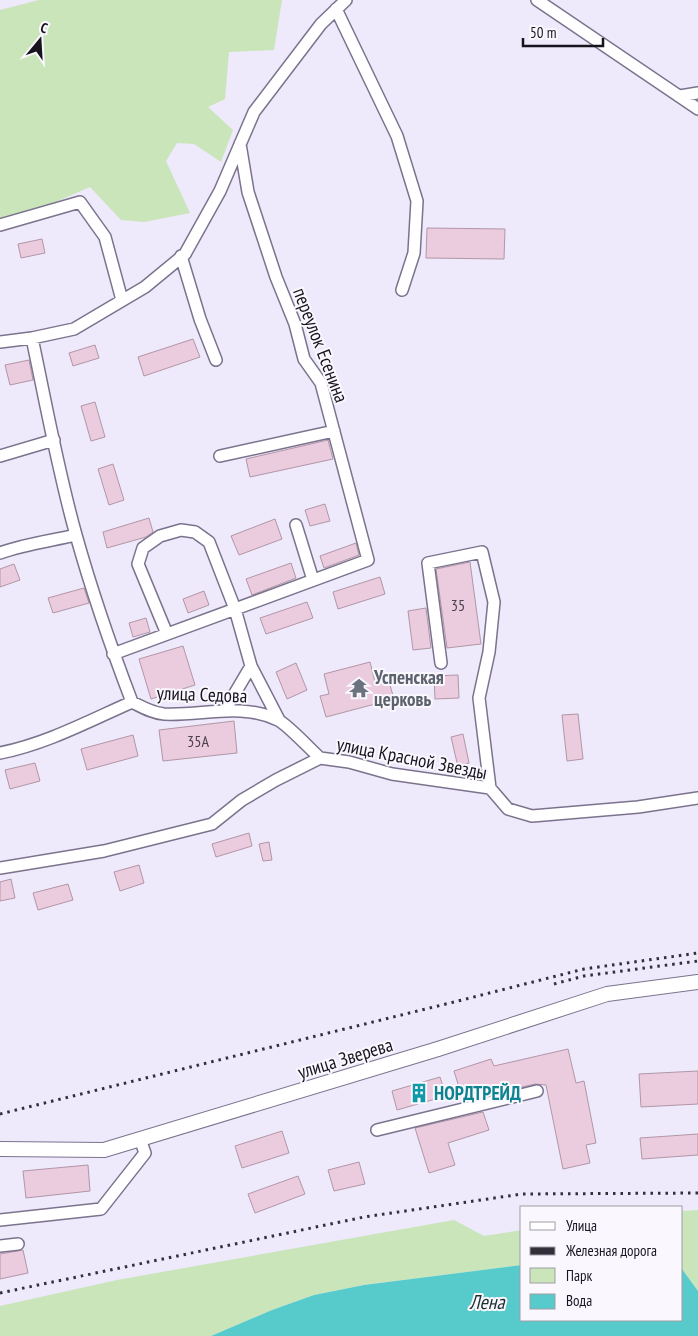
<svg xmlns="http://www.w3.org/2000/svg" width="698" height="1336" font-family="'PT Sans Narrow',sans-serif">
<rect width="100%" height="100%" fill="#eee9fb"/>
<path fill="#cae5ba" d="M39,0H282L274,50L229,52L225,99L208,107L233,130L221,162L194,144L177,143L166,161L190,213L144,222L121,220L90,187L44,207L0,220V10Z
M698,1210V1291L682,1269V1211Z
M454,1220L484,1236L522,1230V1265L364,1285L314,1295L272,1310L211,1336H0V1306L117,1280Z"/>
<path fill="#57cbcb" d="M522,1265V1320H682V1269L698,1291V1336H211L272,1310L314,1295L364,1285Z"/>
<path fill="#eaccde" stroke="#b196a6" d="M427,228L505,229L504,259L426,258Z
M42,239L45,253L21,258L18,244Z
M193,339L200,357L144,376L138,357Z
M95,345L99,358L73,366L69,353Z
M29,360L33,380L10,385L5,365Z
M95,402L105,437L91,441L81,406Z
M328,440L333,459L250,477L246,459Z
M113,464L124,500L109,505L98,469Z
M325,504L330,521L310,526L305,510Z
M149,518L153,532L146,537L107,548L103,532Z
M275,519L282,539L239,555L231,536Z
M356,543L359,555L324,568L320,556Z
M470,562L481,644L447,648L436,569Z
M291,563L296,578L252,595L246,579Z
M14,564L20,580L0,587V569Z
M380,577L385,594L338,609L333,592Z
M84,588L89,603L53,613L48,598Z
M204,591L209,605L188,613L183,599Z
M307,602L313,618L266,634L260,618Z
M426,608L431,648L413,650L408,611Z
M146,618L150,632L133,637L129,623Z
M183,646L195,685L151,699L139,659Z
M370,662L375,682L388,678L394,699L326,717L320,696L329,694L324,674Z
M296,663L307,690L287,699L276,672Z
M458,675L459,698L435,699L434,676Z
M578,714L583,759L567,761L562,715Z
M234,721L237,753L163,761L159,730Z
M463,734L469,763L458,767L451,737Z
M133,735L138,756L87,770L81,749Z
M35,763L40,781L10,789L5,770Z
M249,833L252,846L216,857L212,844Z
M269,842L272,860L263,861L259,844Z
M139,865L144,883L120,891L114,872Z
M11,879L15,898L0,901V882Z
M68,884L73,900L38,910L33,893Z
M568,1049L576,1083L584,1081L596,1143L586,1145L590,1163L563,1169L546,1085L535,1084L509,1090L507,1083L462,1097L454,1071L491,1059L494,1066Z
M698,1071V1104L641,1107L639,1074Z
M440,1077L446,1096L397,1110L392,1091Z
M483,1112L489,1130L448,1143L455,1165L429,1173L415,1128Z
M282,1131L289,1153L242,1168L235,1146Z
M698,1134V1155L642,1159L640,1138Z
M359,1162L365,1184L334,1191L328,1170Z
M88,1165L90,1191L26,1198L23,1171Z
M298,1176L305,1194L255,1213L248,1194Z
M23,1250L28,1273L0,1279V1254Z"/>
<g fill="none" stroke-linecap="round" stroke-linejoin="round">
<defs>
<path id="minor" d="M537,0L698,109
M336,9L397,136L417,201L414,253L402,290
M680,96L698,93
M0,225L80,202L105,237L122,300
M181,256L200,319L216,360
M0,342L32,338L74,329L145,287L185,254L220,191L254,112L321,24L346,0
M0,456L54,440
M220,456L334,431
M296,525L313,580
M0,553C25,544 50,541 76,535
M167,634L138,564L143,548L160,536L181,530L195,532L209,542L235,609L251,666L279,720
M113,654L368,560L321,383L304,359L295,324L276,277L248,192L240,144
M441,663L428,563L482,552L494,602L489,652L479,698L490,788
M225,710L251,666
M0,753C46,744 89,721 132,702
M320,758L349,762L392,774L490,788L508,809L532,816L638,807L698,798
M0,868L104,851L212,824L242,800L276,780L320,758C310,749 288,725 278,720C241,702 202,716 164,714C152,713 142,707 132,702C111,647 92,592 76,535C58,471 46,404 32,338
M377,1130L537,1091
M0,1220L101,1209L145,1153L140,1139
M0,1246L18,1244"/>
<path id="major" d="M0,1149L104,1150L438,1049L607,994L698,982"/>
</defs>
<use href="#minor" stroke="#7b738d" stroke-width="14"/>
<use href="#major" stroke="#7b738d" stroke-width="16"/>
<use href="#minor" stroke="#fff" stroke-width="11"/>
<use href="#major" stroke="#fff" stroke-width="14"/>
<path stroke="#322f3a" stroke-width="3" stroke-dasharray="2.5 5" stroke-linecap="butt" d="M554,984L584,976L698,961
M0,1114L454,1002L584,969L698,953
M0,1293L364,1217L522,1194L698,1193"/>
</g>
<defs>
<symbol id="temple-bare" viewBox="-9 -9 18 18"><path d="M0-6L5-2H3V0L6.5 2.5H4V6H1.5V3h-3V6H-4V2.5H-6.5L-3 0V-2H-5Z" fill="#6b7280" stroke="#faf8fe" stroke-width="2.5" paint-order="stroke"/></symbol>
<symbol id="building-bare" viewBox="-9 -9 18 18"><path d="M-4-6H4V6H1V3H-1V6H-4ZM-2.5-4.3h1.7v1.8h-1.7ZM.8-4.3h1.7v1.8H.8ZM-2.5-1h1.7V.8h-1.7ZM.8-1h1.7V.8H.8Z" fill="#0f9aa8" stroke="#faf8fe" stroke-width="2.5" paint-order="stroke"/></symbol>
</defs>
<g fill-rule="evenodd">
<use href="#temple-bare" x="345" y="674" width="28" height="28"/>
<use href="#building-bare" x="405" y="1079" width="28" height="28"/>
</g>
<g text-anchor="middle" dominant-baseline="central" stroke-width="4" stroke-linejoin="round" paint-order="stroke">
<g font-size="16" fill="#4c424e">
<text x="458" y="605">35</text>
<text x="198" y="741">35А</text>
</g>
<g font-size="19" fill="#17141e" stroke="#faf8fe">
<text transform="translate(321 345) rotate(69)">переулок Есенина</text>
<text transform="translate(202 694) rotate(2)">улица Седова</text>
<text transform="translate(412 758) rotate(11)">улица Красной Звезды</text>
<text transform="translate(345 1058) rotate(-17)">улица Зверева</text>
</g>
<g font-size="19" font-weight="bold" fill="#5b616d" stroke="#faf8fe" text-anchor="start">
<text x="374" y="677">Успенская<tspan x="374" dy="22">церковь</tspan></text>
</g>
<g font-size="19" font-weight="bold" fill="#0d838f" stroke="#faf8fe" text-anchor="start">
<text x="434" y="1093">НОРДТРЕЙД</text>
</g>
<g font-size="20" font-style="italic" fill="#1b3030" stroke="#faf8fe">
<text x="487" y="1302">Лена</text>
</g>
</g>
<rect x="520" y="1206" width="162" height="115" fill="#faf8fe" stroke="#9f9da4"/>
<rect x="530" y="1222" width="25" height="8" fill="#ffffff" stroke="#9f9da4"/>
<text x="566" y="1231" font-size="15" fill="#17141e">Улица</text>
<rect x="530" y="1247" width="25" height="8" fill="#322f3a" stroke="#9f9da4"/>
<text x="566" y="1256" font-size="15" fill="#17141e">Железная дорога</text>
<rect x="530" y="1268" width="25" height="15" fill="#cae5ba" stroke="#9f9da4"/>
<text x="566" y="1281" font-size="15" fill="#17141e">Парк</text>
<rect x="530" y="1294" width="25" height="15" fill="#57cbcb" stroke="#9f9da4"/>
<text x="566" y="1306" font-size="15" fill="#17141e">Вода</text>
<g transform="translate(40 40) rotate(18)" stroke="#faf8fe" stroke-width="4" paint-order="stroke">
<path d="M0-4L9 19L0 12L-9 19Z" fill="#17141e"/>
<text y="-8" font-size="14" font-weight="bold" text-anchor="middle" fill="#17141e">С</text>
</g>
<path d="M523 38v8h80v-8" fill="none" stroke="#17141e" stroke-width="2.5"/>
<text x="530" y="38" font-size="15" fill="#17141e" stroke="#faf8fe" stroke-width="4" paint-order="stroke">50 m</text>
</svg>
